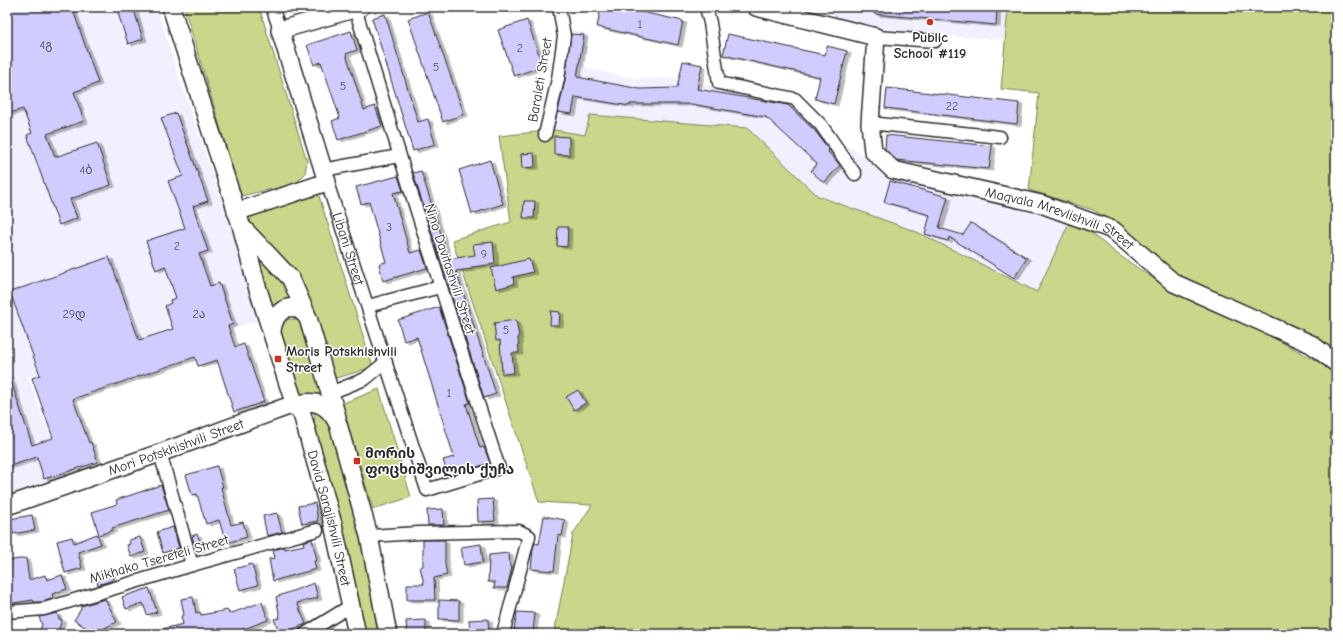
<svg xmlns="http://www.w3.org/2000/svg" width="1343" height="641" font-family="'Comic Neue','Noto Sans Georgian',sans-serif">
<defs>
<filter id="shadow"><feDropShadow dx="4" dy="2" stdDeviation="0" flood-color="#0004"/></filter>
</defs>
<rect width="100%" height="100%" fill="#fff"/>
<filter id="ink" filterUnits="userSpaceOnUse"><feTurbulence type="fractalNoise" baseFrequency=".025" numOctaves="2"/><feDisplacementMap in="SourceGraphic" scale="8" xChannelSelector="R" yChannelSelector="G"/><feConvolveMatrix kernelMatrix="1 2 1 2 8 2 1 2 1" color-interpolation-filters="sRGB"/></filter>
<g filter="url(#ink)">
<path fill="#f1f0ff" d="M7,7H157L177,71L262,319L184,346L177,326L28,377L67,480L7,501Z
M836,7H1008L1004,40L925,34L873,28L833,16Z
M568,30L587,33L586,68L635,79L673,78L794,102L819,128L893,174L1069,223L1037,292L917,232L818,196L747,128L590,115L585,135L554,130Z"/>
<path fill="#cad689" stroke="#7a805a" d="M184,7H259L307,161L305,174L295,184L241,196Z
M289,7H320L291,14Z
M1008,7H1336V353L1181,281L1121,227L1093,210L1029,190L1039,93L1001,89Z
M590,115L747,128L818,196L917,232L1037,292L1069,223L1086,229L1116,253L1176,294L1270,336L1317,361L1336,374V634H554L573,534L592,505L539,502L452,240L511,222L499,136L554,130L585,135Z
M315,193L319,196L373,367L334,379L305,291L254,234L250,221L253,215Z
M246,236L286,282L297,306L271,312Z
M289,319L297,320L303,325L328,401C317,395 308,393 296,396L277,332L282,322Z
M379,389L411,497L373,509L341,404Z
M318,408L327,420L355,510L383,634H364L313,431L315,416L313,411Z"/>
<path fill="#d0ccfe" stroke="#2b2b2b" filter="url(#shadow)" d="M7,7H72L98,83L74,92L84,121L47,134L55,157L97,143L111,185L70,199L77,218L59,225L27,135L32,133L23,109L7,114Z
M116,7H133L143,39L128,44Z
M601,7H619L683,21L678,45L597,27Z
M874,7H997L996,25L874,14Z
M428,12L464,114L443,122L408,19Z
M385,14L418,122L428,119L435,144L413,151L372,18Z
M527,20L543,66L514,76L498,30Z
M351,31L357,50L346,54L364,110L375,106L382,126L338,140L332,121L340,118L321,62L314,65L307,45Z
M571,34L584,35L577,77L640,89L677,88L683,61L702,65L697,89L788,105L816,132L829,150L828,152L840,165L824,183L811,171L817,164L766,117L691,104H630V106L575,97L572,114L558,112L565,80Z
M728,34L825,55L827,46L847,51L834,104L815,99L820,77L723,55Z
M887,88L1019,103L1017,124L885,108Z
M176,113L208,201L193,206L208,251L199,254L210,286L219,283L233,324L228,326L235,347L244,344L264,402L234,412L217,360L198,366L195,357L73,399L89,443L91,442L98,462L44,479L37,457L7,467V376L9,375L32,445L53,438L32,378L40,375L10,292L109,257L139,340L173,329L165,306L171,303L170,300L176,298L165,266L156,270L146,241L185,228L168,181L183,176L161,118Z
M886,135L992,146L989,169L896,160L885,149Z
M554,136L569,137V155L554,154Z
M534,153L535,167L522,168L521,154Z
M490,160L503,204L472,214L459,170Z
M421,171L449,259L475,255L473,244L493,242L495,264L472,267V269L456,271L496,394L484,398L413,173Z
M398,176L403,191L393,193L410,253L421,250L427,268L383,281L379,264L386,262L369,202L361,204L356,187Z
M890,181L948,197L939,228L963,235L971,223L1027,258L1014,278L949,237L948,241L925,234L930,215L884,202Z
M524,201H535L534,218H523Z
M558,227H568L567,247L557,246Z
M529,259L533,272L513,277L514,284L496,289L491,268Z
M439,307L470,403L466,404L480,448L484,447L490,463L448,476L443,460L454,457L417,337L404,341L398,320Z
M551,311L560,312L559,325H550Z
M516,320L519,337L518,338L519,353H512L514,373L502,374L500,340L496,341L494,323Z
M578,390L586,403L574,410L566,397Z
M217,466L223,487H221L231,525L243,522L247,537L226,543L219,520L206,524L197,494L192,495L186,475Z
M161,485L169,510L112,528L113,530L99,535L92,512L117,504L116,500Z
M493,499L495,521L478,522L477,500Z
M315,503L318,521L302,524L298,506Z
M443,509L444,525H428L427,510Z
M277,513L282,532L267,536L263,516Z
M32,515L35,530L13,534L10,519Z
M544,516L565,520L562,536L558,535L554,571L531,569L533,548L535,543L539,544Z
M173,527L179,548L163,553L157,532Z
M97,534L101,544L78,552L82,568L65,573L57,541L72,537L74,543Z
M197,534L203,548L196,550L192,536Z
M140,537L145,552L131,557L127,545L130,544L129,540Z
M312,539L317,560L314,561L316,569L273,581L269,559L275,558L273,550L285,547V549L304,545L303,542Z
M423,540H445V564L447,575L434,578L435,600H407V584H424L420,567L423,566Z
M481,544L483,562L464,565L461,547Z
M509,553L510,567H512L507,588H494L495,582H488L489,555Z
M26,558L29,580L45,575L47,580L62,575L67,589L52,594L53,598L43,602H34L33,600L7,604V561Z
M252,564L258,585L240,590L234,569Z
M110,569L113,580L98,585L95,574Z
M314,583L318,598L297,603L306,624L280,634L274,619L280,618L276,597Z
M149,588L157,612L147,615L143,603L126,609L122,597Z
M193,597L196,613L200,612L201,615L228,610L229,614L262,602L268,620L241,630V634H159L158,630L183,624L181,616L184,615L181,599Z
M105,599L117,622L94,633L74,620L81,609V606Z
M439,600L459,601V620L439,619Z
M517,612L535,613L533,632L514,630Z
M57,613L59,619L62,620L57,634H38L42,625L39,617Z
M488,619L489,634H470L469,620Z
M426,620V634H407L406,621Z"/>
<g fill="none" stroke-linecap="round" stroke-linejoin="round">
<defs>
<g id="street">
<path d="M272,7L280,30"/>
<path d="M706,7L710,23L719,83L795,99L821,125L855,174"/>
<path d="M876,37L935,41"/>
<path d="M870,123L1000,137"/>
<path d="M545,135L558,79L564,36L559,7"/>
<path d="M323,170L399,156"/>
<path id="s1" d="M327,182L427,490L499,468C449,315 401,162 355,8L356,7"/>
<path d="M368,306L440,287"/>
<path d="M330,393L365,379L386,362"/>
<path d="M160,453L192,565"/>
<path d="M369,536L419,533L519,531L529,536L503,634"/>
<path d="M7,612L44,609L192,565L317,530"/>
<path d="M305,634L352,605"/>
</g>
<g id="secondary">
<path id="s2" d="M171,7L241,225L256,283L288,384L295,405L302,414L333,524L357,634"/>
<path id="s3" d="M756,7L876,37L870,123L873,151L893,170L1041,204L1113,230L1174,283L1311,344L1336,363"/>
<path d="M236,212L327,182L280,30L361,7"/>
<path d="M242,227L291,279L308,318L337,417"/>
<path d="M272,330C276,308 293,299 308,318"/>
<path id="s4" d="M7,506L160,453L283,408C308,401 324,396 338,424L369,536L388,634"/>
</g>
</defs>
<use href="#street" stroke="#2b2b2b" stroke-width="15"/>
<use href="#secondary" stroke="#2b2b2b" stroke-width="20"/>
<use href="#street" stroke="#fff" stroke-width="12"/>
<use href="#secondary" stroke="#fff" stroke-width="17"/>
</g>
</g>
<g fill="#c8321e" stroke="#fff" stroke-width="1.5">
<circle cx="930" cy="22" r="4"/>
<rect x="274" y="355" width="8" height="8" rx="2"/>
<rect x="353" y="457" width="8" height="8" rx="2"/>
</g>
<g text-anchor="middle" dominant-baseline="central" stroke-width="3" stroke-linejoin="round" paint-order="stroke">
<g font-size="12" fill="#545360">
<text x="640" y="24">1</text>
<text x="46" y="45">4გ</text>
<text x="520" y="48">2</text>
<text x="436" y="67">5</text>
<text x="343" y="86">5</text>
<text x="952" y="106">22</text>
<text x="86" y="170">4ბ</text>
<text x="389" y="227">3</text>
<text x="177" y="246">2</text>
<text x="484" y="254">9</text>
<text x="74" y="314">29დ</text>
<text x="199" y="314">2ა</text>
<text x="506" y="330">5</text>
<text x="449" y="393">1</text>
</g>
<g font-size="14" font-weight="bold" fill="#2b2b2b" stroke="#fff" text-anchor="start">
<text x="930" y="37" text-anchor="middle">Public<tspan x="930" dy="16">School #119</tspan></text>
<text x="286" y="351">Moris Potskhishvili<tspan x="286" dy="16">Street</tspan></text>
<text x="365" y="453">მორის<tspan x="365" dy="16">ფოცხიშვილის ქუჩა</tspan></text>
</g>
<g font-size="14" fill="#2b2b2b" stroke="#fff">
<text transform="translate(540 80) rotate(-80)">Baraleti Street</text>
<text stroke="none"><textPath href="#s3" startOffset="440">Maqvala Mrevlishvili Street</textPath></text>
<text stroke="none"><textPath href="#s1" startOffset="70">Libani Street</textPath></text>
<text transform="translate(450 269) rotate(72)">Nino Davitashvili Street</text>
<text stroke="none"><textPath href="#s4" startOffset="179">Mori Potskhishvili Street</textPath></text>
<text stroke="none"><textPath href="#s2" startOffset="536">David Sarajishvili Street</textPath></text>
<text transform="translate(159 559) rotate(-16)">Mikhako Tsereteli Street</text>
</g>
</g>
<rect width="1343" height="641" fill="none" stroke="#fff" stroke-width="24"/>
<rect x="12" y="12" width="1319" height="617" fill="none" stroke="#2b2b2b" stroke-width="1.5" filter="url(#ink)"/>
</svg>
